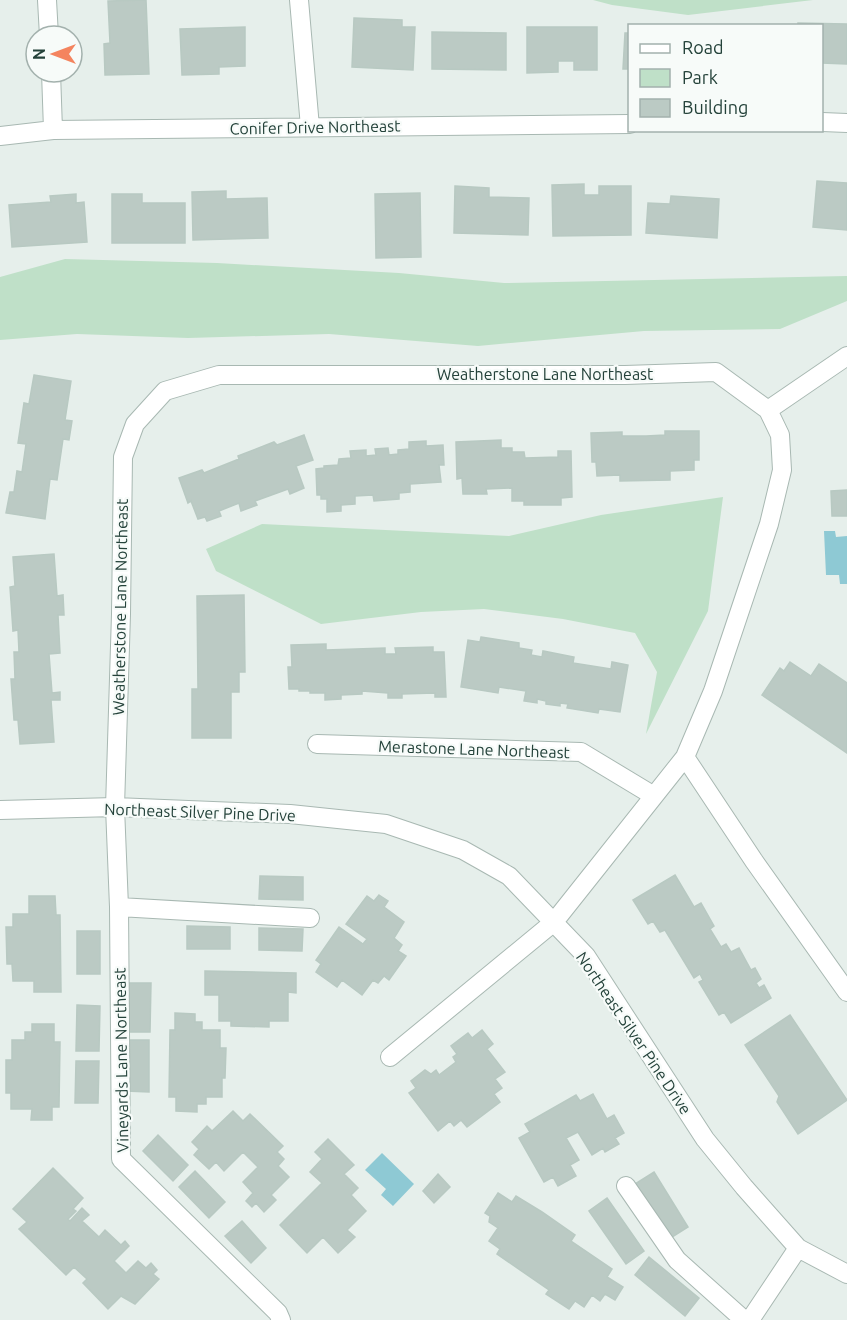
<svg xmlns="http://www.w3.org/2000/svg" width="847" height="1320" font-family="Ubuntu,sans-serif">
<rect width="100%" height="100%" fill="#e6efeb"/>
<path fill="#bfe0c8" d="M593,0H813L688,15L612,5Z
M65,259L217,263L399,273L504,283L847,276V301L780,329L644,331L478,346L329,334L188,338L77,334L0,340V277Z
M723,497L708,611L646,734L657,672L635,633L563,619L484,609L421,612L321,624L216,571L206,549L262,524L509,536L601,515Z"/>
<path fill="#8ec9d4" d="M824,531H835L836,537L847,536V584H840L839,575H826Z
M382,1153L414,1184L393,1206L381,1195L386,1189L365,1170Z"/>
<path fill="#bbcac4" stroke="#b8c9c2" stroke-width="1.5" d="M146,0L149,74L105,75L104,44L110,43L108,1Z
M354,18L402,20V27H415L413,70L352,67Z
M798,23L847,24V64L822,63V26H798Z
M245,27V66L219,67V74L182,75L180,29Z
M527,27H597V70H574V61H558V72L527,73Z
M432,32L506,33V70L432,69Z
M625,33H630V69H623Z
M817,181L847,183V230L813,227Z
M584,184V195H599V186H631V235L553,236L552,185Z
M455,186L489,188V197L529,198L528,235L454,233Z
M226,191V199L267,198L268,238L193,240L192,192Z
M420,193L421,257L376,258L375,194Z
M76,194V203L84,202L87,242L12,247L9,205L51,202L50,196Z
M112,194H142V203H185V243H112Z
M671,196L719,199L717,238L646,233L648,203L670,204Z
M34,375L71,381L65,420L72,421L69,440L63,439L57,480L50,479L45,519L6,513L10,492H14L17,471L22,472L26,444L18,443L24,403L29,404Z
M665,431H699V460H694V470L670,471V480L620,481V475L597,476L596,462H592L591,433L622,432V436H646L665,435Z
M304,435L313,460L296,466L304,488L290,494L288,489L255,501L257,505L241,511L239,503L219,511L221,516L207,521L205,517L198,519L191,501L188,503L179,478L202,470L204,473L239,459L238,456L274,442L277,445Z
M501,440V448H512V452H524L525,458L558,457V451H571L572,497L561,498V505H524V501H512V488L486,489L487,494H463L462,478L457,479L456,442Z
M426,441V446L443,445L444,465H439L441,482L410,484V492L399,493V499L374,501L373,495L355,496V504L341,505V511L327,512V499H321V495H317L316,469L324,468V466L338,465L339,459L351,458L350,451L366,450V456L376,455L375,449L388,448L389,455L398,454V450L409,449V442Z
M847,490V516H832L831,491Z
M54,554L57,596L63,595L64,615H58L60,653L49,654L52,693L60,692V700H51L54,742L20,744L18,720H14L11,679H15L14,652H19L18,630L13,631L10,587L15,586L13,557Z
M244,595L245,672H239V692H231V738H192V689H198L197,596Z
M481,637L519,643V648L532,650L531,655L542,657L543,651L574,657L573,663L611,669L612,662L628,665L620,712L599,709L598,713L567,708L568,704L560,703V706L546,704V701L537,699V703L524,701L526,691L499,687L498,693L461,687L468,640L480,642Z
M326,644V650L385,648V654H396L395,648L433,647V652H444L446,697H435V693L402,694V698H388V693L362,691V694L341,695V699L325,700V693H310V691H299V689H289L288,667H292L291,645Z
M790,662L811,676L819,664L847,683V753L762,695L780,668L784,671Z
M675,875L694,907L701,903L714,926L710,929L721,947L726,944L731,952L739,948L751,970L755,968L761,979L756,983L759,988L764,985L771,998L731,1023L724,1012L719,1015L699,982L703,980L700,974L694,978L665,930L660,932L653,921L648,924L633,900Z
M260,876L303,877V900L259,899Z
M379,895L388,901L384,907L404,922L394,938L402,945L398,951L406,956L389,980L384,976L378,983L373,980L362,995L342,980L337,987L316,972L321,964L316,960L339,927L363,944L367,939L346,924L367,896L374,901Z
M29,896H55L56,915H60L61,992H34V981H13L12,964H7L6,927H13V914H29Z
M187,926L230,927V949H187Z
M259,928L303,929L302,951L259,950Z
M77,931H100V974H77Z
M205,971L296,973V993L288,992V1021H269V1027L231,1026V1021H219V995H205Z
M128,983H151L150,1032H127Z
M77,1005L100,1006L99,1051H76Z
M175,1013L195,1014V1022H202V1030H220V1048H226L225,1078H222V1097H206V1104H197V1112L176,1111V1097H169L170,1030H175Z
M790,1015L847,1100L798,1134L777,1102L779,1096L745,1045Z
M32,1024H54V1042H60L59,1107H52V1120H31L32,1109H11V1093H6V1060H12V1040H25V1032H32Z
M482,1030L493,1044L487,1049L505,1072L495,1079L502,1088L494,1094L500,1102L467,1127L461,1120L454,1126L450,1121L438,1131L409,1093L416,1088L411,1081L425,1070L431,1074L436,1070L439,1075L456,1062L453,1057L457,1054L451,1046L468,1033L472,1038Z
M127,1040H149V1092L126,1091Z
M76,1061H99L98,1103H75Z
M593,1094L607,1119L614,1115L624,1133L615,1138L619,1144L605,1152L603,1148L592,1155L578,1132L566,1138L579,1160L570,1165L576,1176L558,1186L553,1177L544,1182L519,1138L530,1132L525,1124L576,1095L580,1101Z
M233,1111L243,1121L250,1114L283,1146L277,1152L284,1159L278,1166L289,1177L271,1195L276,1200L264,1212L256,1203L252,1207L246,1201L253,1193L243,1182L258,1167L243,1152L224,1171L216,1162L209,1169L194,1155L199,1149L192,1142L207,1126L212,1131Z
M158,1135L188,1165L173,1181L143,1151Z
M328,1139L354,1165L344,1174L358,1188L351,1195L366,1211L347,1230L355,1237L338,1253L323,1237L307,1253L280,1225L322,1183L310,1172L322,1159L315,1152Z
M53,1168L83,1198L73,1209L76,1211L68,1219L70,1221L82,1208L89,1215L82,1221L99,1237L105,1230L121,1245L125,1241L129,1246L114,1261L126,1273L138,1261L146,1268L151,1263L157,1270L153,1274L159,1279L135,1304L121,1296L108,1309L83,1283L87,1279L74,1267L66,1275L19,1229L27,1222L13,1209Z
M195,1171L225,1202L209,1218L179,1187Z
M654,1172L688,1227L669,1239L635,1184Z
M438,1174L450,1187L434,1203L423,1191Z
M498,1193L512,1202L516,1196L542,1212L575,1235L571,1241L612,1269L607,1277L623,1287L615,1300L605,1294L600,1301L592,1295L584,1307L575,1301L569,1309L546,1294L549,1290L497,1254L500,1249L489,1241L498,1228L489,1222L490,1216L485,1213Z
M607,1198L644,1251L626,1264L589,1211Z
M242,1221L266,1248L251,1263L225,1236Z
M649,1257L699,1298L685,1316L635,1275Z"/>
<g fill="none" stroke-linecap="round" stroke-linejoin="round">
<defs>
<path id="minor" d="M47,0L49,36
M299,0L310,127
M51,72L53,130
M822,122L847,123
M0,136L53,130L630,124
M768,410L847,356
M317,744L581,752L654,796
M685,757L754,861L847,992
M0,810L115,807L290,814L386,824L463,850L509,876L586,956L705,1139L744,1187L798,1248L847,1274
M119,907L310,918
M626,1186L677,1260L744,1320
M281,1320L278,1313L121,1159L119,907L115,807L121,614L123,457L135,424L165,391L219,375H625L716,372L768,410L780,435L782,470L769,524L713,691L685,757L554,922L390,1057
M750,1320L798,1248"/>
</defs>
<use href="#minor" stroke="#a8b8b2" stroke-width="20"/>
<use href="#minor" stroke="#fff" stroke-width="18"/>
</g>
<g text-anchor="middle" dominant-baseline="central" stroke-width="4.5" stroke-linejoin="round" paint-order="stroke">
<g font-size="16" fill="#24423a" stroke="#f7fbf9">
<text transform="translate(315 127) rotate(-1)">Conifer Drive Northeast</text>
<text x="545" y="374">Weatherstone Lane Northeast</text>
<text transform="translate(120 607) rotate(-89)">Weatherstone Lane Northeast</text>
<text transform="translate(474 749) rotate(2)">Merastone Lane Northeast</text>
<text transform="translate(200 812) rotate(2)">Northeast Silver Pine Drive</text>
<text transform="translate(634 1033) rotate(56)">Northeast Silver Pine Drive</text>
<text transform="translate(121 1060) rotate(-91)">Vineyards Lane Northeast</text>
</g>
</g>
<rect x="628" y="24" width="195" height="108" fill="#f7fbf9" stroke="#a3b1ad" stroke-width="1.5"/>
<rect x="640" y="44" width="30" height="9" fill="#ffffff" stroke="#a3b1ad" stroke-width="1.5"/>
<text x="682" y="54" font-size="18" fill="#24423a">Road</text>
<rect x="640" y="69" width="30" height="18" fill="#bfe0c8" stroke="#a3b1ad" stroke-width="1.5"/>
<text x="682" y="84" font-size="18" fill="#24423a">Park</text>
<rect x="640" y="99" width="30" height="18" fill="#bbcac4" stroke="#a3b1ad" stroke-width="1.5"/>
<text x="682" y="114" font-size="18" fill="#24423a">Building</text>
<g transform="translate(54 54) rotate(270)"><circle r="28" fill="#f7fbf9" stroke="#a3b1ad" stroke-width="1.5"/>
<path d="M0-4.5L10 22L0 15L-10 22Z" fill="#f4845f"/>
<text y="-9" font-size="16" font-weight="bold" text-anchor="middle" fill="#24423a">N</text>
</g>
</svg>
